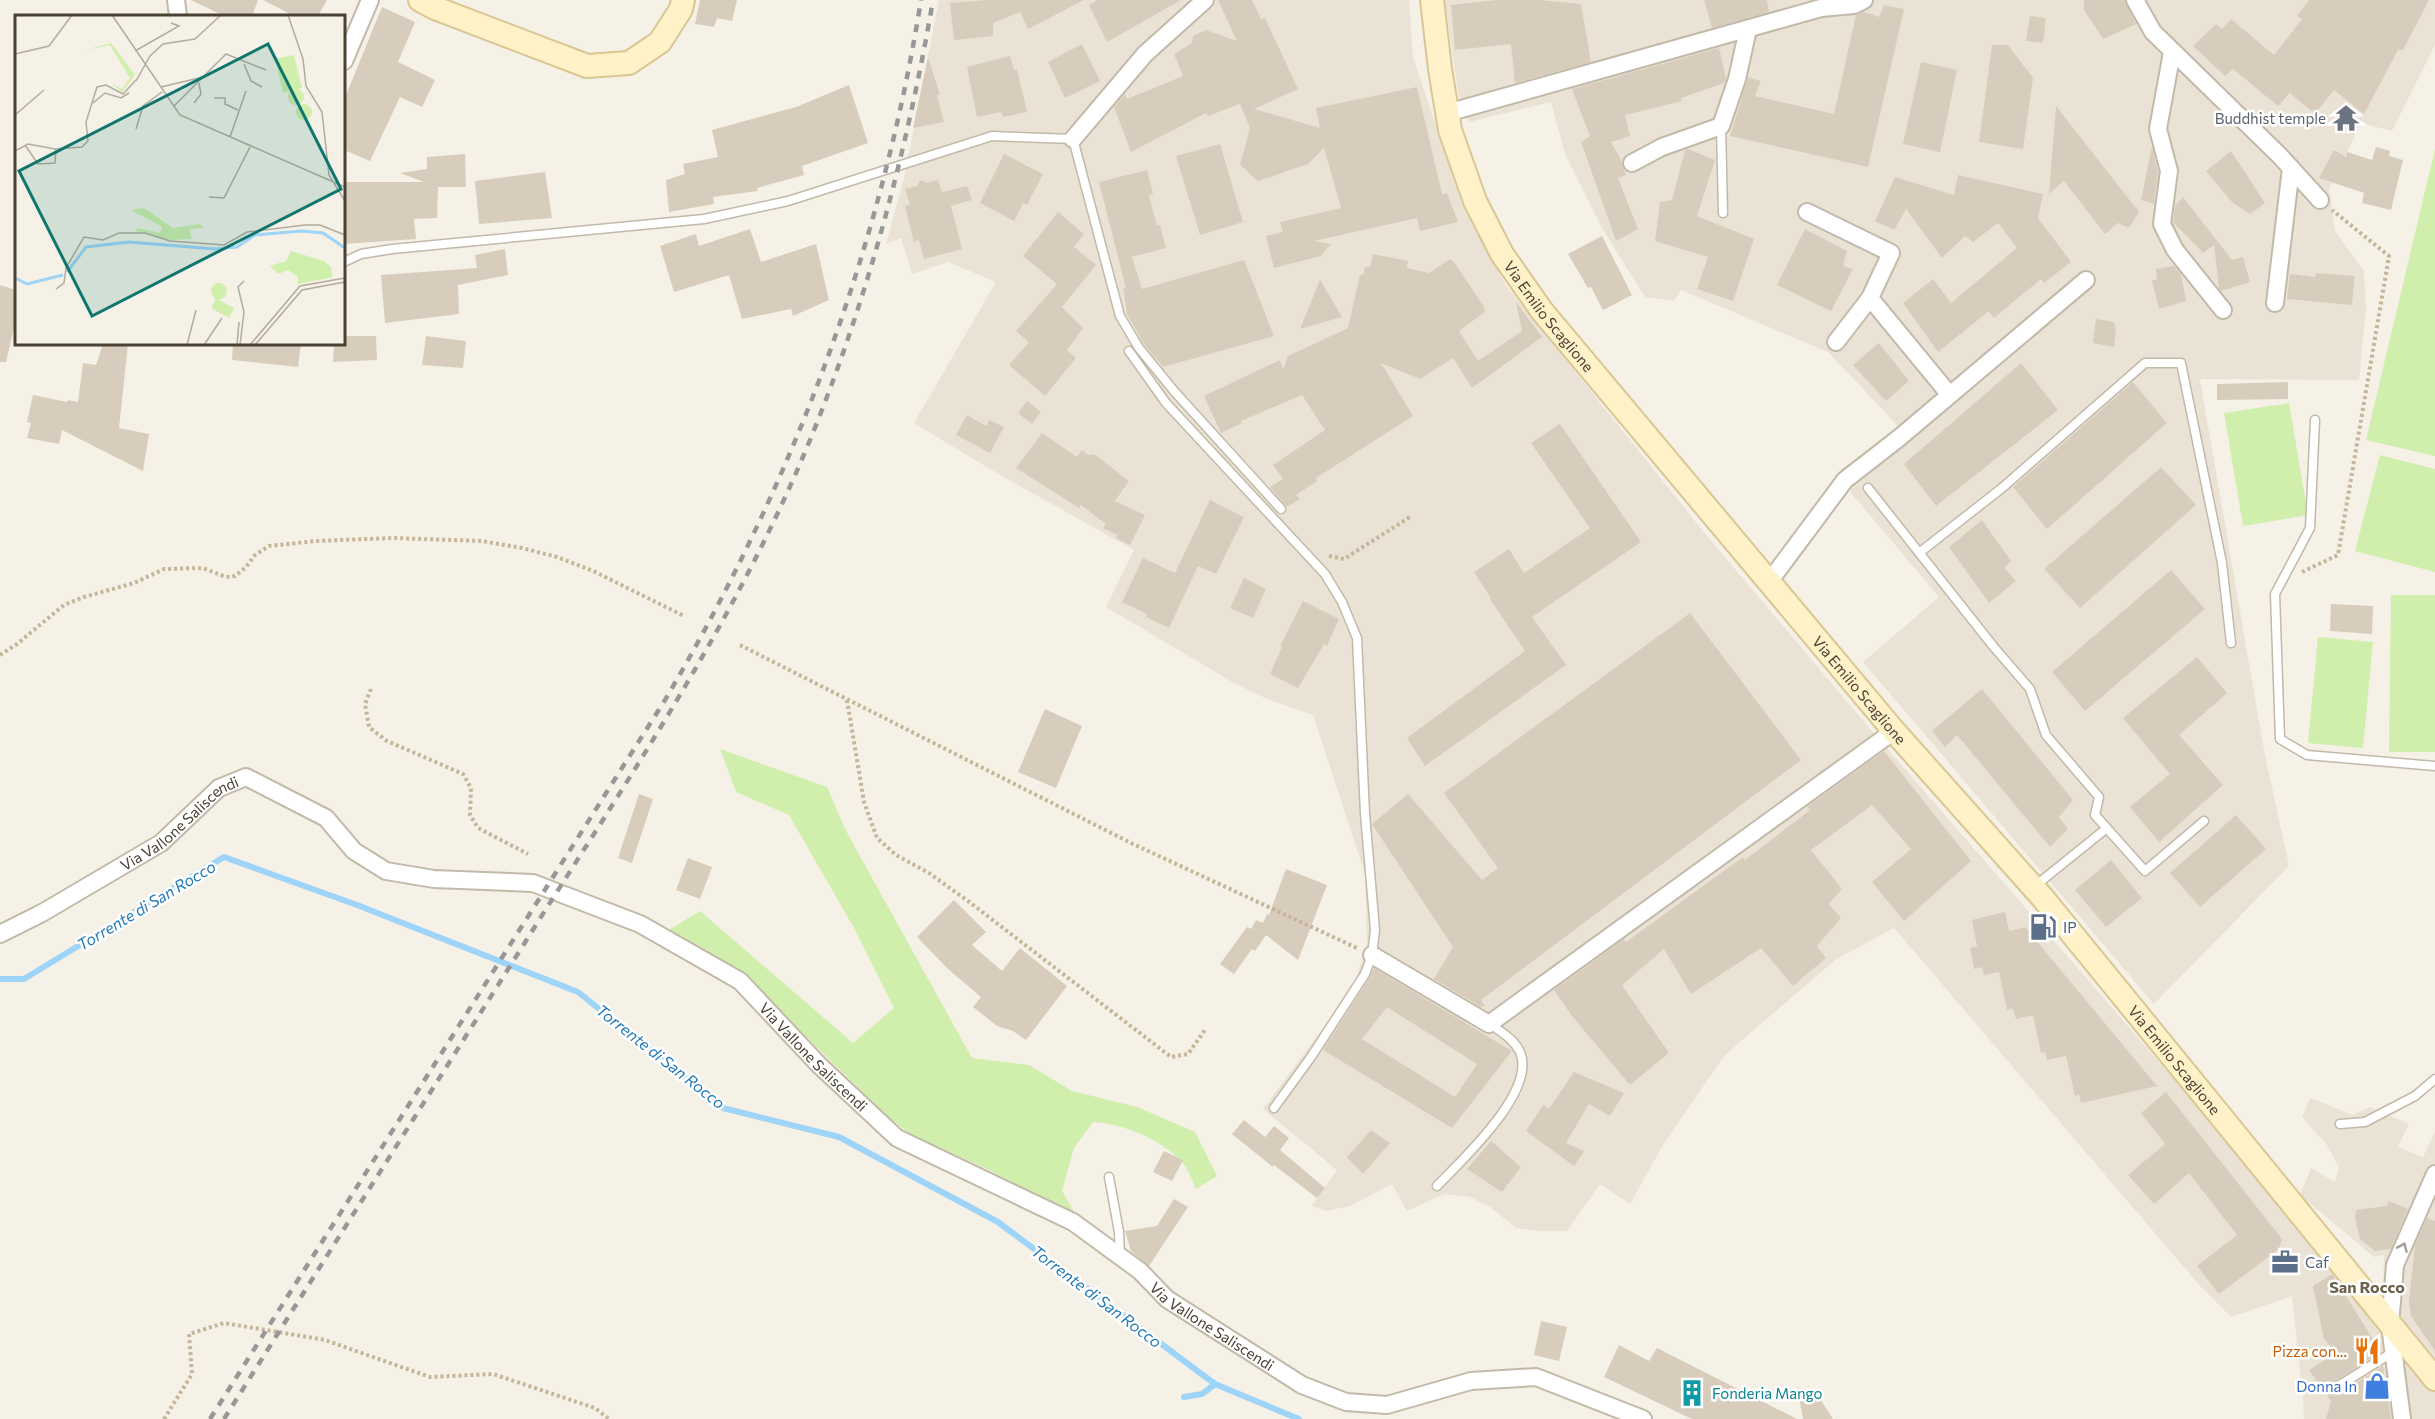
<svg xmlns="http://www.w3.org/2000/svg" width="2435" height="1419" font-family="Commissioner,sans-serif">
<rect width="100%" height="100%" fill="#f5f1e7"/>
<path fill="#eae3d5" d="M939,0H1409L1413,57L1463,207L1505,284L1702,530L1865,723L2317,1244L2435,1390V1419H2304L2303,1399L2292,1296L2231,1317L2201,1287L1894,928L1835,960L1724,1056L1663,1145L1630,1204L1600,1184L1567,1231H1540L1516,1228L1490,1207L1470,1197L1444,1194L1407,1211L1392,1184L1350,1206L1326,1211L1312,1206L1337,1170L1263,1109L1354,986L1367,943L1365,874L1313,715L1267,699L1234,683L1106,607L1134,550L1000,475L914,423L996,282L948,262L912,274L901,238L886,244L904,178Z
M1445,0H2435V45L2392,131L2361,123L2329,189L2335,231L2364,271L2366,308L2359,380L2200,379L2264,750L2289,866L2154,1004L1863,662L1939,597L1852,494L1840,470L1899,427L1828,352L1681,290L1674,301L1645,297L1603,230L1565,154L1551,102L1469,122L1459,101Z
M2310,1098L2353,1115L2370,1107L2409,1124L2398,1147L2423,1157L2435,1132V1360L2405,1323L2383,1290L2384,1255L2374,1257L2300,1195L2311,1168L2335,1182L2339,1167L2327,1145L2302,1117Z"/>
<path fill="#d0eeac" d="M2435,149V456L2366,440Z
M2289,403L2308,515L2243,526L2224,413Z
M2380,455L2435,469V572L2355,551Z
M2391,595H2435V752H2389Z
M2318,637L2373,642L2363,748L2308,743Z
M720,749L827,787L846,831L972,1058L1029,1065L1072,1091L1137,1107L1195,1132L1217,1176L1196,1189C1193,1182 1190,1174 1186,1167C1168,1142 1123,1123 1093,1122L1074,1148L1062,1191L1077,1217L985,1168L911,1135L885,1114L745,977L698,945L667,931L700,911L853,1043L894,1008L854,928L789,815L736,792Z"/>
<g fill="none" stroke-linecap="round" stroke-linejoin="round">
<path stroke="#9ed4f8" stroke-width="6" d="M0,979H24L224,857L357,905L578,992L723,1108L839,1137L998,1222L1215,1384L1299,1419
M1184,1397L1202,1394L1215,1384"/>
</g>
<path fill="#d8cdbc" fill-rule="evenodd" d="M191,0H258L252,16H224Z
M263,0H327L318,16H294Z
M700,0H737L732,21L717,18L714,27L695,24Z
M986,0H1084L1028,29L1020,12L993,23V36L954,40L950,3Z
M1098,0H1181L1107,42L1089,5Z
M1218,0H1252L1261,19L1265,18L1298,89L1254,109L1320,128L1316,108L1417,87L1442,194L1447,193L1458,222L1420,231L1417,218L1314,241L1331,244L1321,256L1274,268L1266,236L1283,232L1280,222L1341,208L1324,148L1308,164L1258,181L1240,165L1250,128L1240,104L1208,116L1206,113L1131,152L1114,107L1125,94L1127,99L1183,76L1174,54L1192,43L1193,36L1206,30L1237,41Z
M1497,0H1540L1581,4L1591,62L1515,83L1511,44L1455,50L1451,5Z
M1704,0H1767L1769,12L1712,28Z
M2084,0H2125L2136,24L2103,39L2084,10Z
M2309,0H2429L2403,50H2398L2364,114L2334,90L2315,114L2290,93L2278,106L2233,69L2225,76L2193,46L2216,24L2222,29L2231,19L2274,55L2302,19L2297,16Z
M1884,5L1904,9L1868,167L1730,136L1748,77L1761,81L1755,96L1834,114L1856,15L1864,12L1879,17Z
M382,7L415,22L398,62L435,80L422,107L400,97L370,161L344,150V100Z
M2030,16L2046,18L2043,43L2026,41Z
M1082,44L1100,81L1065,98L1048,62Z
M1992,45H2008L2033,78L2023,149L1979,142Z
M1719,48L1726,78L1724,83L1681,98L1682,101L1625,115L1630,136L1611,142L1620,158L1626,175L1618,178L1638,229L1616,241L1581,142L1590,136L1572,89Z
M1010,56L1014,70L1017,69L1027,112L1003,117L1001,112L977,117L967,67Z
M928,57L940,95H937L944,122L913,128Z
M1921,62L1957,70L1940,152L1903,144Z
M849,85L868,143L802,166L804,175L757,188L758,191L713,197L714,204L669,212L666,180L685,174L683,164L718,157L712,130L796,107Z
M2056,106L2139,212L2129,228L2118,223L2105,234L2064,181L2049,194Z
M1220,144L1243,222L1200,235L1176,156Z
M2152,146L2158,172L2154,204L2141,200Z
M2376,147L2390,151L2389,156L2403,160L2391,210L2362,203L2364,193L2319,178L2334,150L2346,157L2347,152L2372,160Z
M1688,149L1715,160L1697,216L1754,239L1733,301L1697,289L1708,257L1655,241L1660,202L1672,200L1685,150Z
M2231,151L2265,203L2250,214L2232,202L2206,171Z
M465,154L466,187H438L437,218L414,219L416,239L344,244V182H424L400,173L427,169V157Z
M1004,154L1043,174L1027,205L1023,203L1014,221L980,203Z
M1147,170L1153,194L1149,195L1157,226L1160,225L1166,248L1132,257L1142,289L1244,260L1274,336L1163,367L1144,344L1127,314L1123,287L1126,289L1099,182Z
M545,172L552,218L479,224L475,181Z
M1958,175L2043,194L2038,218L2071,262L2044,283L2041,279L1994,318L1989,311L1938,352L1903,303L1933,279L1951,303L2017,248L1998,223L1973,242L1965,236L1942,258L1906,209L1894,230L1875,221L1895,177L1954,195Z
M920,180L927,183L938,180L942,192L967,186L972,200L951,206L962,249L924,259L919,240L914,242L905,206L910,204L905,189L917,186Z
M2183,197L2232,260L2243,257L2250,282L2221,291L2219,289L2214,245L2203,253L2173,222L2175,206Z
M1058,212L1084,234L1074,247L1096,265L1062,307L1083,328L1067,350L1076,358L1045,396L1009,365L1029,342L1016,331L1057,284L1023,256Z
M750,229L761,262L816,244L829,300L793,316L791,309L742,319L729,275L674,292L660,246L696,234L699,246Z
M1805,229L1847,251L1843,266L1853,269L1831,311L1777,285Z
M1602,236L1632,295L1603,310L1591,287L1588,288L1568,254Z
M505,249L508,275L458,285L459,314L385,323L381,275L477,268L475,255Z
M1373,254L1408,261L1407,268L1429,273L1450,259L1454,262L1484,307L1485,312L1459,331L1478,361L1522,331L1516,302L1542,337L1472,388L1453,358L1420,379L1381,363L1413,416L1316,478L1317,481L1296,495L1300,499L1287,507L1270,487L1283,479L1273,465L1325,430L1302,395L1241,421L1242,423L1221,433L1204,396L1280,360L1283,370L1288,356L1348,328L1360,275H1363L1365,267H1370Z
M2174,266L2181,274L2186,301L2159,309L2152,281L2157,279L2156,269Z
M2316,273L2355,276L2352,305L2287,299L2290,274L2315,277Z
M1320,280L1342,317L1300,329Z
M0,285L16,290V319L6,362H0Z
M2096,319L2114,322L2116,332L2114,347L2093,343Z
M344,336H376L377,360L333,362L334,344H344Z
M426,336L466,341L463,368L422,365Z
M1879,343L1909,381L1886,401L1853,365Z
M103,344H128L119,428L149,434L143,471L62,430L59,444L27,438L31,423L27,422L33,395L67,402L68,400L78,402L83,363L96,365Z
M233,344H301L298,367L232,360Z
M2021,363L2058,410L1936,506L1904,464Z
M2133,382L2167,423L2047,529L2013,487Z
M2288,382V399L2217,400V384Z
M1027,401L1041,412L1032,424L1018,413Z
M967,415L986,426L989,420L1004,427L990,453L956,435Z
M1560,424L1641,542L1532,617L1566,665L1425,766L1407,738L1525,651L1490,599L1491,598L1474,572L1509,549L1524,573L1590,528L1531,443Z
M1042,433L1077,457L1082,450L1088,455L1094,454L1129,481L1115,501L1145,515L1130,545L1116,538L1118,535L1103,528L1106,524L1081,505L1079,508L1016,468Z
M2161,467L2196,505L2080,608L2044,569Z
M1210,500L1244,517L1216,574L1198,566L1169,628L1146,617L1147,614L1122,602L1143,558L1175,573Z
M1982,520L2011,561L2004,568L2016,581L1989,603L1949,547Z
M2171,570L2205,609L2085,711L2052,672Z
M1244,578L1266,589L1253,618L1230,608Z
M1303,601L1339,619L1327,646L1324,644L1298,688L1270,674L1282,647L1280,646Z
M2331,604L2373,606L2372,634L2330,631Z
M1690,613L1801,760L1481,1000L1485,1006L1481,1007L1434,979L1453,947L1372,824L1408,794L1482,880L1498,868L1444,793Z
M2197,657L2227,693L2179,735L2223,785L2159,842L2130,807L2170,774L2123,718Z
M1982,689L2073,800L2059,817L2068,829L2050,847L1957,735L1945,747L1932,731Z
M1045,709L1082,726L1056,788L1018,772Z
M1884,751L1971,861L1904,921L1872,882L1911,849L1872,805L1811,850L1842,889L1829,904L1841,918L1817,946L1826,958L1793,986L1761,948L1691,994L1664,949L1622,985L1669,1053L1630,1085L1572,1016L1554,990L1624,939L1626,942L1743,857L1745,860L1810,810L1807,807Z
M639,794L653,799L632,863L618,858Z
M2236,815L2266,849L2200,907L2170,873Z
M688,858L712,867L700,899L676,890Z
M2111,860L2142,898L2106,927L2075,890Z
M1286,869L1327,885L1298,960L1266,935L1255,951L1252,949L1234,974L1220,964L1247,927L1251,929L1256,920L1263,923L1267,914L1269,915Z
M954,900L986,932L972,945L1002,971L1020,948L1067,986L1026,1040L1013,1031L997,1026L973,1007L981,997L948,969L917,937Z
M2005,912L2009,931L2025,927L2157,1086L2081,1103L2079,1095L2075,1096L2066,1056L2047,1060L2045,1052L2041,1053L2033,1015L2016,1019L2013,1009L2007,1010L1999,972L1984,975L1982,967L1974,969L1970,948L1977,946L1972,920Z
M1374,968L1512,1051L1452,1128L1323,1050L1370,977ZM1387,1007L1477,1064L1455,1097L1362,1039Z
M1574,1072L1624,1093L1610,1116L1589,1104L1566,1143L1584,1151L1574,1166L1526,1131L1543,1105L1549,1109Z
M2166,1092L2282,1239L2279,1249L2219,1294L2197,1266L2237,1235L2189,1173L2154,1204L2128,1175L2165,1144L2141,1113Z
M1244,1120L1265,1137L1274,1126L1289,1138L1280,1150L1325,1188L1317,1198L1274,1165L1273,1167L1232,1134Z
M1371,1130L1390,1143L1363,1174L1347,1157Z
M1491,1141L1521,1167L1502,1192L1467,1169Z
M1164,1151L1183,1160L1172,1181L1153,1172Z
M1174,1199L1188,1207L1149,1266L1131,1251L1125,1231L1157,1226Z
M2389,1201L2408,1209L2391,1249L2375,1251L2360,1239L2355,1219L2356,1210L2386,1206Z
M2427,1218L2435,1221V1351L2411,1316L2409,1302L2415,1245Z
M2332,1274L2381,1352L2329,1385L2326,1393L2330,1396H2335L2383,1366L2391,1419H2326L2331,1401L2309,1370L2336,1353L2324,1339L2313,1286Z
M1541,1321L1567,1327L1559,1361L1534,1355Z
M1619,1345L1649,1361L1657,1348L1797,1419H1692L1604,1377Z
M1797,1387L1818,1396L1833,1419H1803Z"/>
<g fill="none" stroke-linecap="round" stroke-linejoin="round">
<defs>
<path id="lane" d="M1721,126L1723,213
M344,262L361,254L392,249L704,219L788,201L992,136L1073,139L1120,316L1139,348L1174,391L1281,509
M1129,351L1166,403L1325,574L1342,602L1357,638L1365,814L1375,930L1372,955L1365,974L1311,1057L1274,1108
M2315,420L2310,528L2275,594L2280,739L2307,755L2435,766
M1868,488L1993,646L2030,689L2046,735L2099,797L2095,815L2145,871L2204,821
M1919,553L2002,488L2145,363H2181L2222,563L2231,643
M2035,886L2107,828
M2340,1124L2365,1122L2415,1096L2435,1079
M1109,1177L1119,1232L1120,1257
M1437,1186C1462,1160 1537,1091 1520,1052C1514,1039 1501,1032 1490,1024
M2332,1390L2393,1352"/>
<g id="street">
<path d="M176,0L178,16"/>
<path d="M2135,0L2153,32L2280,156L2320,200"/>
<path d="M2172,52L2158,129L2169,171L2162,224L2175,250L2223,310"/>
<path d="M344,61L370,0"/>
<path d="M1447,113L1821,8L1854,5L1864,0"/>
<path d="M1073,139L1145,54L1205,0"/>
<path d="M1632,163L1662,147L1721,126L1737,79L1748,29"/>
<path d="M1807,212L1891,253L1870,298L1949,394"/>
<path d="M2275,303L2291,168"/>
<path d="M1836,342L1870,298"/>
<path d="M1769,582L1845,480L1899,438L2086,280"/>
<path id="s1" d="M0,934L42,913L161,843L219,788L246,777L326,818L354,851L386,871L434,879L533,883L640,924L740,981L819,1065L897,1138L1073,1222L1140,1271L1167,1299L1302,1385L1346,1402L1387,1405L1471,1381L1536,1377L1643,1419"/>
<path d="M1372,955L1489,1024L1894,731"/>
<path d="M2402,1419L2390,1325L2395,1265L2435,1174"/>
</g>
<g id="secondary">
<path d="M420,0L435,8L587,66L629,63L660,42L681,9L683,0"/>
<path id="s2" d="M1432,0L1440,69L1450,130L1475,201L1502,254L1542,311L1894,731L2042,897L2435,1379"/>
</g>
</defs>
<use href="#lane" stroke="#c2b9a9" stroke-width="11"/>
<use href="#street" stroke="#c2b9a9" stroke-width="20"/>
<use href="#secondary" stroke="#dac693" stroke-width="26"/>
<path stroke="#c5b599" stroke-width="4" stroke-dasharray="3 3" stroke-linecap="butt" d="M1329,556L1344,559L1410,517
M2302,572L2338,555L2389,256L2332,210
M740,645L1131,843L1359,949
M0,655L17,644L64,605L84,597L134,583L164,569L203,568L226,577L235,576L246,567L255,555L269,546L316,541L393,538L452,540L482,541L522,548L557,557L593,571L684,616
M371,689L365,704L369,727L387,741L463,774L471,788L470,815L478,828L528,854
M847,700L864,802L877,838L896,855L929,873L968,901L1171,1057L1188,1054L1205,1030
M164,1419L192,1374L189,1334L224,1323L325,1340L430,1377L493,1374L595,1408L609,1419"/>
<use href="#lane" stroke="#fff" stroke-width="8"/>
<use href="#street" stroke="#fff" stroke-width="16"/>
<use href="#secondary" stroke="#fff1c8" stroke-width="22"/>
<path stroke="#979797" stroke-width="4.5" stroke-dasharray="8 8" stroke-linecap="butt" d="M210,1419L665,700C793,483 881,249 921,0
M224,1419C331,1249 439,1079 546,909C643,757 741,608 810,440C868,298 907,151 933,0"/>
</g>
<defs><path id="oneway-chevron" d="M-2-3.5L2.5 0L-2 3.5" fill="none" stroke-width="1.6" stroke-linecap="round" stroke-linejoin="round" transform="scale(1.5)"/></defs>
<use stroke="#a4a09a" href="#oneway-chevron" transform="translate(2403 1247) rotate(-66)"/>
<defs>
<symbol id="temple-bare" viewBox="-9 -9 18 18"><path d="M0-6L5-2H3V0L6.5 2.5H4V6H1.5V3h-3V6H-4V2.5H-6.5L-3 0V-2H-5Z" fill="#6b7280" stroke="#fff" stroke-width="2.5" paint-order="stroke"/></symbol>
<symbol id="fuel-bare" viewBox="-9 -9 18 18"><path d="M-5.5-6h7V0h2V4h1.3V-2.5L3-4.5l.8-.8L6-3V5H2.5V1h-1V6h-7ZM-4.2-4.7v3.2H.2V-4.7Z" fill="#5c6f8a" stroke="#fff" stroke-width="2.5" paint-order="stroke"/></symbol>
<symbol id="office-bare" viewBox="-9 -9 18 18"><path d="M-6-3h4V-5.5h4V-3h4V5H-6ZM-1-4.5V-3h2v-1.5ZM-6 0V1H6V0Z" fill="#5c6f8a" stroke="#fff" stroke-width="2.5" paint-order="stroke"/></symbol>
<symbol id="restaurant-bare" viewBox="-9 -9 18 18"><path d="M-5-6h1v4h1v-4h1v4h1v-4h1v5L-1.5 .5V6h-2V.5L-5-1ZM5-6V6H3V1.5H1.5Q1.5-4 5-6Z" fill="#e8710a" stroke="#fff" stroke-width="2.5" paint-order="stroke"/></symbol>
<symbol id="shop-bare" viewBox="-9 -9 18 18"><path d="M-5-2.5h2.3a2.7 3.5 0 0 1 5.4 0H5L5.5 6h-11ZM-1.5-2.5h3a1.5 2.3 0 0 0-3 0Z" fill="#3f7fe0" stroke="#fff" stroke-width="2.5" paint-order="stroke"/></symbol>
<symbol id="building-bare" viewBox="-9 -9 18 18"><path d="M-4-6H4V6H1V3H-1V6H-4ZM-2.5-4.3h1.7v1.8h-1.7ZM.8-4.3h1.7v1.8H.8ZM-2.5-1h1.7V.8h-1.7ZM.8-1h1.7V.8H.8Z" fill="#0f9aa8" stroke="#fff" stroke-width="2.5" paint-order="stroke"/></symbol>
</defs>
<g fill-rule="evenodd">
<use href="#temple-bare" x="2327" y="99" width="38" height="38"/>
<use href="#fuel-bare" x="2024" y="908" width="38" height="38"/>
<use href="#office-bare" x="2266" y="1243" width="38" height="38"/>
<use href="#restaurant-bare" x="2348" y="1332" width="38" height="38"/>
<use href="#shop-bare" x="2358" y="1367" width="38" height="38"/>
<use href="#building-bare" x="1673" y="1374" width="38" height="38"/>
</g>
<g text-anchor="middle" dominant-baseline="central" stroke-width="5" stroke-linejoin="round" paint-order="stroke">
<g font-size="15" fill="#5b616d" stroke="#fff" text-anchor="end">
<text x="2326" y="118">Buddhist temple</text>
</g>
<g font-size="15" fill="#4a4135" stroke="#fff">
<text stroke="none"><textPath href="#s2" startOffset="344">Via Emilio Scaglione</textPath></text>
<text stroke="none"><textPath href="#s2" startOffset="830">Via Emilio Scaglione</textPath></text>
<text stroke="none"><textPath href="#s1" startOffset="212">Via Vallone Saliscendi</textPath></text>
<text stroke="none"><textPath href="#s1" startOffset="948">Via Vallone Saliscendi</textPath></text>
<text stroke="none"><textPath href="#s2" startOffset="1316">Via Emilio Scaglione</textPath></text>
<text stroke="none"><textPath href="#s1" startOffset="1434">Via Vallone Saliscendi</textPath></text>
</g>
<g font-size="15" fill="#4e5e75" stroke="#fff" text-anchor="start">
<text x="2063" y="927">IP</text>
<text x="2305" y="1262">Caf</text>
</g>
<g font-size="15" fill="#c56008" stroke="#fff" text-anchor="end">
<text x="2347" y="1351">Pizza con…</text>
</g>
<g font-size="15" fill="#366cbe" stroke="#fff" text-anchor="end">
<text x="2357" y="1386">Donna In</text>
</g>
<g font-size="15" fill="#0d838f" stroke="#fff" text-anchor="start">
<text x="1712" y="1393">Fonderia Mango</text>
</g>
<g font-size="16" font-style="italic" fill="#217ab8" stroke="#fff">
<text transform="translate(146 905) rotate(-31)">Torrente di San Rocco</text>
<text transform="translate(661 1056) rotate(38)">Torrente di San Rocco</text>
<text transform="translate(1097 1296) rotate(37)">Torrente di San Rocco</text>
</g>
<g font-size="16" font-weight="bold" fill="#6d604b" stroke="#fff">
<text x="2367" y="1286">San Rocco</text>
</g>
</g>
<g transform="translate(15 15)">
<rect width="330" height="330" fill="#f5f1e7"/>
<path d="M96,28L120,60L107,77L96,68L107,74L115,63L95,30L70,35ZM279,40L287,73L268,78L260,44ZM273 82a8 8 0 1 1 16 0a8 8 0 1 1-16 0ZM281 97a8 8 0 1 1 16 0a8 8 0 1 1-16 0ZM129,193L158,213L185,209L189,213L174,214L177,224L156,225L120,216L123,213L145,218L147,212L116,195ZM196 276a8 8 0 1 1 16 0a8 8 0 1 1-16 0ZM201,283L219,293L214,303L196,293Z" fill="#d0eeac"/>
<path d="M276,236L309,246L316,252L318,262L283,269V262L273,255L263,259L255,251L271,246Z" fill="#d0eeac"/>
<path fill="none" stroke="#9ed4f8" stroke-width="3" d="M52,257L71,232L114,227L200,234L222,232L240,220L286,216L308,218L330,233M0,263L12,269L48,260"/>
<path fill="none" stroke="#b1aba0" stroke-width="1.5" d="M97,0L165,100L330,172M273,0L288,44L291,71L307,97L314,160L330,186M120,36L164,11L156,8M0,39L34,31L57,0M229,49L236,66L247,72M121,66L135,41L148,29L180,24L206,0M146,72L188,62M199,83H210V89L223,95M78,88L90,78L106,83L114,78M179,88L186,79L184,68M159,91L211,39L251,55M0,100L29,75M121,114L128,91L147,77M215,122L231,76M10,130L23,149L40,148L41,134M0,136L13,129L40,134L67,132L73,126L71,107L82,72L91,70L108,79L122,64M194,182L209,183L235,132M41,274L49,268L51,253L69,222L88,225L104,218H130L155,226L209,230L232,217L290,210H305L330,220M172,330L181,295M189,330L207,303M222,330L224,307M225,330L229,297L223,272L229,266M235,330L285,271L330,263M240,330L287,275L330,267"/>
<path fill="#0f766e" fill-opacity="0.15" stroke="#0f766e" stroke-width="3" d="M253,29L326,174L77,301L4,156Z"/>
<rect width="330" height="330" fill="none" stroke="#4a4135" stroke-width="3"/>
</g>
</svg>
